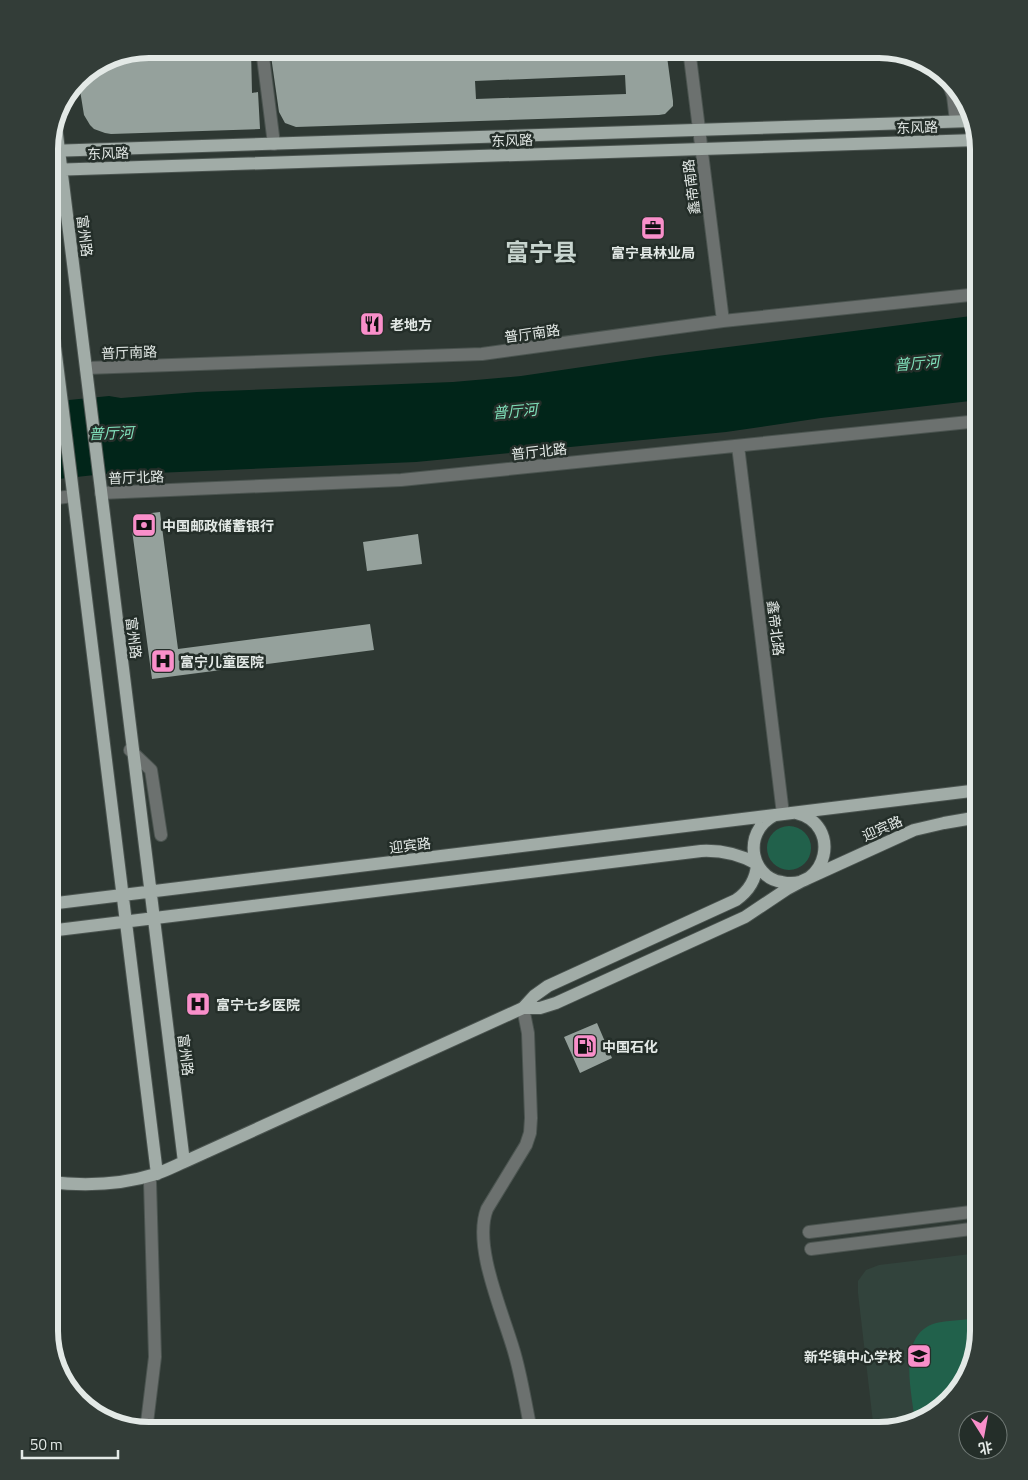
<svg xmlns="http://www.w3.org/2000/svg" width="1028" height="1480" font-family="'Titillium Web','Noto Sans SC',sans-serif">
<rect width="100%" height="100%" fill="#2e3833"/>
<path fill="#32433c" d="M979,1253V1331L966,1381L929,1418L879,1431H874L858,1293V1281L866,1270L879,1265Z"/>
<path fill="#21614b" d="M767 848a22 22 0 1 1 44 0a22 22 0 1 1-44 0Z
M979,1318V1331L966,1381L929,1418L915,1422C912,1393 896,1334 936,1323C950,1320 965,1320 979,1318Z"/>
<path fill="#012519" d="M979,315V400L821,418L726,432L416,462L132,474L122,472L49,480V402L109,396L121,398L197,392L453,382L521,376L657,356Z"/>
<path fill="#95a19c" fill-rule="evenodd" d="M149,49H251L252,93L258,92L260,129L111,134L105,133L94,129L90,125L84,115L78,78L111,56Z
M270,49H666L673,101V106L665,114L659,115L296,127L285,123L279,112ZM625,75L626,94L476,99L475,81Z
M160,512L178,649L370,624L374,650L152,679L132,530L134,521L138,517L143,514Z
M418,534L422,564L367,571L363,542Z
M597,1023L612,1058L580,1073L564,1037Z"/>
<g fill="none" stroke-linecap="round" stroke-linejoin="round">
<defs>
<path id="minor" d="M262,49L274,144
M689,49L723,321
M947,79L953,96L956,121
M86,368L482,354L723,321L979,294
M738,446L783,814
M101,493L401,480L979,421
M49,499L73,496
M130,750L151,770L161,835
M523,1008L528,1033L531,1118L530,1133L526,1145L487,1209C472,1247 505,1317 515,1355C522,1380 526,1406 531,1431
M809,1232L979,1211
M811,1249L979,1228
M146,1431L155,1357L150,1182"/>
<path id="major" d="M55,118L184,1162
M49,151L972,121
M49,170L977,140
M49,298L157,1174
M775,815C765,820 758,828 755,838C752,849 754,862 762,871C767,877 774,881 782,882C827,892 843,824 796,813
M49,904L979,790
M523,1008H540L556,1003L745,917L787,889L802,881L914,830L944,823L979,817
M49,1182C84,1186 121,1185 156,1174C165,1171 175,1166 184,1162L523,1008L534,996L548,986L736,900C749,891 756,880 757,864C739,854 722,850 701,851L49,931"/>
</defs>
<use href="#minor" stroke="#4b5450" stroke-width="14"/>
<use href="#major" stroke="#4b5450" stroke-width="14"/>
<use href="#minor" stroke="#6c716f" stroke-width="12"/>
<use href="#major" stroke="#a1aca7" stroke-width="12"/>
</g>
<defs>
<symbol id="office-square" viewBox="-11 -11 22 22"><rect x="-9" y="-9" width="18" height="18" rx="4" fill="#f98fca" stroke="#242e29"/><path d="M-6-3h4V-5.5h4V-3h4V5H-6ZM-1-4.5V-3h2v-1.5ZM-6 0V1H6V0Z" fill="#111"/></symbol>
<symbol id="restaurant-square" viewBox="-11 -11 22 22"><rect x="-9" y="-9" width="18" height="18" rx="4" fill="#f98fca" stroke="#242e29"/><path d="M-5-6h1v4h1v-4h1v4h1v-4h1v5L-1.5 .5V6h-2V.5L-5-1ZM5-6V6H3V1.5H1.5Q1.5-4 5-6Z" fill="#111"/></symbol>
<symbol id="bank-square" viewBox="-11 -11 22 22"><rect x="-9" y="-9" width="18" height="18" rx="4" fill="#f98fca" stroke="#242e29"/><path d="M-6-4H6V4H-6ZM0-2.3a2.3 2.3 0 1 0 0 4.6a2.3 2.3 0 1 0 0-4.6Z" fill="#111"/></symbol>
<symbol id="hospital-square" viewBox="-11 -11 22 22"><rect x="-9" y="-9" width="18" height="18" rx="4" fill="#f98fca" stroke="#242e29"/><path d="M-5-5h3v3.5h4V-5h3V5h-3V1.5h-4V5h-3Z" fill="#111"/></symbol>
<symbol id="fuel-square" viewBox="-11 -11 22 22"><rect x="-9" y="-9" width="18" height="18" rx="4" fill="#f98fca" stroke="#242e29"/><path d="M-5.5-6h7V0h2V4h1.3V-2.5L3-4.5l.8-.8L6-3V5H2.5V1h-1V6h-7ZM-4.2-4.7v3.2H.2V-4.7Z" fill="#111"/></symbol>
<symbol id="school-square" viewBox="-11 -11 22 22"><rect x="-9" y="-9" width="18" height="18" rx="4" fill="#f98fca" stroke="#242e29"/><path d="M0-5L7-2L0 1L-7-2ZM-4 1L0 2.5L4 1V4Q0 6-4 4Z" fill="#111"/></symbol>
</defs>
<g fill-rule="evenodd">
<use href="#office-square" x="639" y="214" width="28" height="28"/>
<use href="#restaurant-square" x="358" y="310" width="28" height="28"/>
<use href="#bank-square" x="130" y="511" width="28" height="28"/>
<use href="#hospital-square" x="149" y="647" width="28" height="28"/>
<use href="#hospital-square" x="184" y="990" width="28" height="28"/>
<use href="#fuel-square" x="571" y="1032" width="28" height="28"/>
<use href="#school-square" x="905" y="1342" width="28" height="28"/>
</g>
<g text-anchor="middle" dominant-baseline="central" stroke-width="5" stroke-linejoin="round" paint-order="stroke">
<g font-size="14" fill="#e3e9e6" stroke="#242e29">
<text transform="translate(917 127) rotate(-2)">东风路</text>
<text transform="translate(512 140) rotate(-2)">东风路</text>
<text transform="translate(108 153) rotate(-2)">东风路</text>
<text transform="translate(691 187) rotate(-97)">鑫帝南路</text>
<text transform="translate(85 236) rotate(83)">富州路</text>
<text transform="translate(532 333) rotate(-8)">普厅南路</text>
<text transform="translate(129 352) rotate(-2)">普厅南路</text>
<text transform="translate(539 451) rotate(-6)">普厅北路</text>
<text transform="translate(136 477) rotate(-2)">普厅北路</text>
<text transform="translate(776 628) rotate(83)">鑫帝北路</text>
<text transform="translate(134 638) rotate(83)">富州路</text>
<text transform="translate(882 828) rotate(-24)">迎宾路</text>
<text transform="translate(410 845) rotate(-7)">迎宾路</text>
<text transform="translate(186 1055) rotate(83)">富州路</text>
</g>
<g font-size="14" font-weight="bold" fill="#e3e9e6" stroke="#242e29" text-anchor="start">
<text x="653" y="252" text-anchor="middle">富宁县林业局</text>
<text x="390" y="324">老地方</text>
<text x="162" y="525">中国邮政储蓄银行</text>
<text x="180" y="661">富宁儿童医院</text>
<text x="216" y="1004">富宁七乡医院</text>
<text x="602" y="1046">中国石化</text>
<text x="902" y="1356" text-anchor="end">新华镇中心学校</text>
</g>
<g font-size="15" font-style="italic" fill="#80e1bb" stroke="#242e29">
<text transform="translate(917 363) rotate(-5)">普厅河</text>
<text transform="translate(515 411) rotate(-5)">普厅河</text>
<text transform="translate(111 433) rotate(-2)">普厅河</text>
</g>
<g font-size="24" font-weight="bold" fill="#c8d5cf" stroke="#242e29">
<text x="541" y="252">富宁县</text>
</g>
</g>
<path d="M0 0H1028V1480H0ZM149 58H879A91 91 0 0 1 970 149V1331A91 91 0 0 1 879 1422H149A91 91 0 0 1 58 1331V149A91 91 0 0 1 149 58Z" fill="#333d38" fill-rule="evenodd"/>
<path fill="none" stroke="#e3e9e6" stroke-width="6" d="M149 58H879A91 91 0 0 1 970 149V1331A91 91 0 0 1 879 1422H149A91 91 0 0 1 58 1331V149A91 91 0 0 1 149 58Z"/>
<g transform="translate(983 1435) rotate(169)"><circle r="24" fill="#242e29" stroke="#707975"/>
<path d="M0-4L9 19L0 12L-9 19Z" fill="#f98fca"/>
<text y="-8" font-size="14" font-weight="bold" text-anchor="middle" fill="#e3e9e6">北</text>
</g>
<path d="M22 1450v8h96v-8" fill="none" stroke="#e3e9e6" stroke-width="2.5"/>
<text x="30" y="1450" font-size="15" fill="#e3e9e6" stroke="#242e29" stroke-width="4" paint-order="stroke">50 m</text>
</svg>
